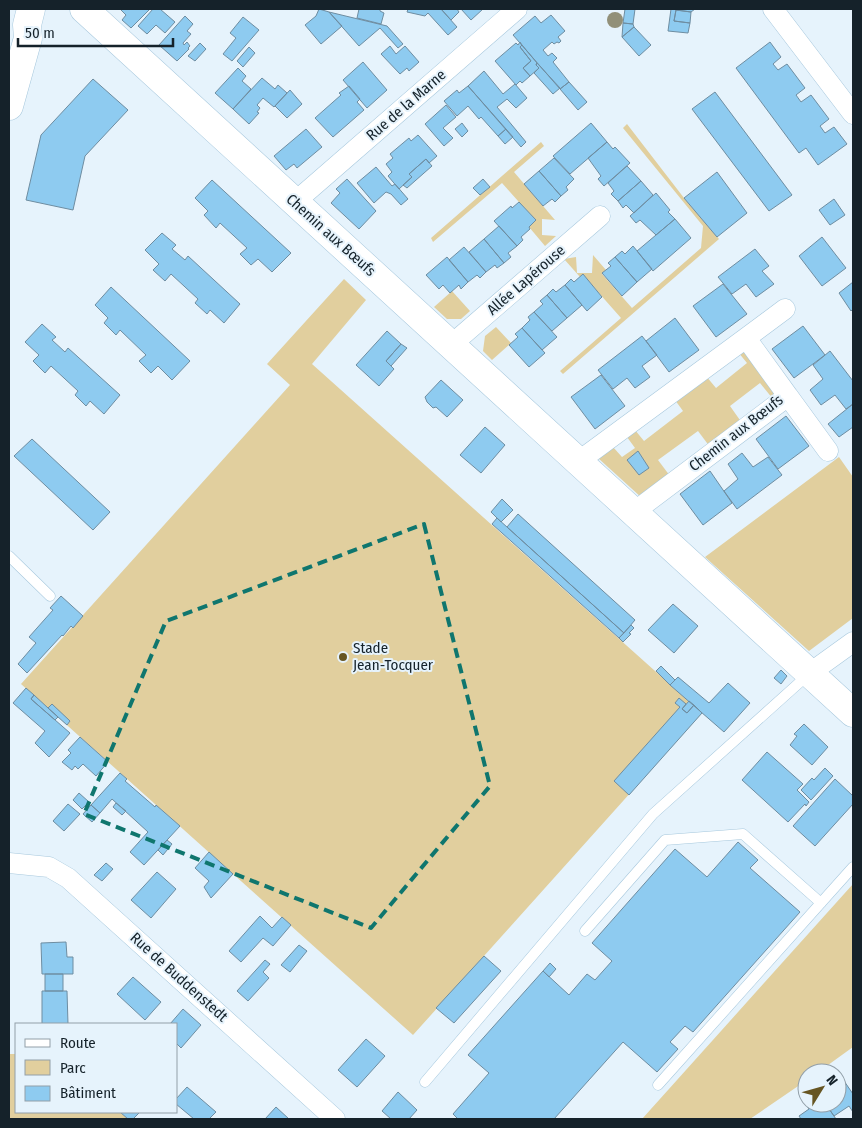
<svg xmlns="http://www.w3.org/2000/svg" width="862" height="1128" font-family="'Fira Sans Condensed',sans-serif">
<rect width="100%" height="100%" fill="#e6f3fc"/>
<path fill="#e1cf9e" d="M627,124L684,198L719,239L563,374L560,371L621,318L583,275L580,277L564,259L576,257L577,273H592L593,255L606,270L602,274L632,308L701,248L703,226L623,128Z
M541,142L544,146L514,172L555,220L542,219V235L556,236L545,246L529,227L535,220L502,183L433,242L431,238Z
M344,279L366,300L312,364L702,713L413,1035L21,684L290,385L267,364Z
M452,291L470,311L461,319H447L434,307Z
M496,327L511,343L492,360L483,351L485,336Z
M743,348L777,396L773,399L760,383L730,406L742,423L710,447L698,431L658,460L670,476L642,498L598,458L613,447L622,457L635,448L627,437L635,430L644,441L683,411L675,400L706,376L716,388L747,363L738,352Z
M839,457L853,477V618L809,651L705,557Z
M853,884V1047L817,1073H807V1080L750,1119H642Z
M9,1054H16V1112H120L128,1119H9Z"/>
<path fill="#8ecbf0" stroke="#6e8da1" d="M120,9H150L131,28L122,20L126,15Z
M153,9H160L175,22L165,33L156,25L147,34L138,26Z
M319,9L329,12L342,26L321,44L305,25L316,16Z
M359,9H380V11L384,13L381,24L357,18Z
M408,9H441L457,27L448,35L428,13L425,16L407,12Z
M441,9H457L459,12L451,20Z
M461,9H483L471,20Z
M625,9H635L633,24L623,23Z
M671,9H695L691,12L676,10L674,21L690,23L688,33L668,31Z
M676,10L691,12L690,23L674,21Z
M329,12L387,26L403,44L398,48L380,28L359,46Z
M551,15L565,31L558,37L561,41L559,43L557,42L554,44L552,42L543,50L548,56L552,53L557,58L553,62L569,82L560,89L513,35L535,16L541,23Z
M185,16L193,24L187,31L191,34L183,43L184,45L187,42L190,46L188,48L189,49L177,61L159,45Z
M243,17L259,30L232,61L223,54L236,38L230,33Z
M623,23L633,24L634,27L622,37Z
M634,27L651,45L639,56L622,37Z
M520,42L522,45L520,47L531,61L523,68L530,76L522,83L520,81L516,85L495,61L516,43L518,45Z
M770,42L781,57L773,64L778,70L787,64L805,88L796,95L801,102L811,95L829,119L820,126L825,133L834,127L847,144L818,165L806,148L799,153L736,68Z
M200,43L206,49L195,61L188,56Z
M522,45L537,63L536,65L539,68L530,76L523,68L531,61L520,47Z
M390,46L396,54L405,46L419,62L409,71L407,68L400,74L381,54Z
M249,47L255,53L243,67L237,61Z
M363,62L387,90L367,108L343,80Z
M537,63L560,88L553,94L534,73L539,68L536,65Z
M238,68L246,76L242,81L251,89L233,109L215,93Z
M484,71L503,94L515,84L527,98L516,108L507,99L497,107L526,142L521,147L468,86Z
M262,78L275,89L278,85L287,93L274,107L263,98L257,105L260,108L257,112L259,113L249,124L233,109Z
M93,79L128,110L85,156L73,210L26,200L41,135Z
M569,82L587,102L578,110L560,89Z
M349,86L360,99L357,102L364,110L333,137L315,118L341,95L339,93Z
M468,86L506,129L498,136L481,117L479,119L468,106L457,116L444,101L457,90L459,93Z
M290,90L302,104L287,118L275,106Z
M715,92L792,195L769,211L692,109Z
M446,105L456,117L443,128L453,138L444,146L425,124Z
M462,123L468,131L462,137L455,129Z
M591,123L607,142L570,174L553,156Z
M306,129L322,147L297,168L294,164L286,170L274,156Z
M506,129L513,137L505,144L498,136Z
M418,135L437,156L429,163L426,159L409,174L412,177L399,189L388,176L392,172L386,164L393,158L390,154L409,138L411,141Z
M607,142L613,149L615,147L630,163L604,186L598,179L601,176L588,158Z
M554,158L574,179L566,187L568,190L561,196L539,171Z
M426,159L432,166L407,188L403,185L412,177L409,174Z
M627,166L641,181L618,201L611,194L614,191L608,183Z
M376,167L392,186L395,184L408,199L401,205L391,194L386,192L374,203L357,183Z
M539,171L561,196L555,202L552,199L543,206L524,184Z
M717,172L747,213L717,237L684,198Z
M347,179L376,211L359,229L331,203L340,193L336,189Z
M483,179L490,187L480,195L473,188Z
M212,180L291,253L272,272L258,259L251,265L240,254L247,248L220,223L216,228L204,215L208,211L195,198Z
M641,181L653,195L634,213L626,205L623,208L618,201Z
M656,193L670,210L668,212L675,219L656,235L640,220L636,223L630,216Z
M834,199L845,215L830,225L819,210Z
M519,202L536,220L529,227L530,229L521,237L523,240L517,246L494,221L511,206L512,208Z
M675,219L691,238L653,271L637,251Z
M499,226L517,246L508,253L511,257L504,263L484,239Z
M162,233L176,245L172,249L185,260L188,256L240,304L224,323L210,310L207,314L195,303L198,299L171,274L165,281L153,270L159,264L145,250Z
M822,237L846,268L822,286L799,256Z
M484,239L504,263L497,268L495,265L486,272L469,252Z
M633,246L652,269L637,282L615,257L622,251L625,254Z
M464,247L486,272L480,278L477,275L468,282L449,260Z
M755,249L769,266L762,271L774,284L756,297L746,284L732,294L718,277Z
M447,257L468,282L461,289L459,285L450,293L443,285L439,289L426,275Z
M615,257L637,282L622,296L602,273L611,266L608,263Z
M583,274L602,297L587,311L565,285L571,279L574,282Z
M853,282V309L851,311L839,293Z
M723,284L747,314L716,337L693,306Z
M565,285L582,305L567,318L547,295L553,289L556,292Z
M111,287L190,361L172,380L158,366L151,373L139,361L146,355L120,330L116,335L104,323L108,318L95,305Z
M547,295L567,318L552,331L534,312L543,304L540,301Z
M534,312L557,337L542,350L522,328L530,320L528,317Z
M675,318L699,350L669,372L646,341Z
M42,324L56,337L52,340L65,352L68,348L120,395L104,414L90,401L86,406L75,395L78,391L51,366L45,373L33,361L39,355L25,342Z
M803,326L825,355L794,378L772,349Z
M522,328L545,353L529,367L509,345L518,337L515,334Z
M387,331L401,344L386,361L394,369L379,386L356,365Z
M642,336L657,355L642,366L650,377L635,388L627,378L613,389L598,370Z
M401,344L407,348L391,366L386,361Z
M830,351L853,381V404L846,409L835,395L821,405L810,390L823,379L813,365Z
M601,375L625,406L595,429L571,397Z
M441,380L463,400L447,417L436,407L433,408L427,402L425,397Z
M853,404V427L839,437L828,424Z
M786,416L809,446L778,469L756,439Z
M485,427L505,445L481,473L460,455Z
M32,439L110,512L93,530L14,456Z
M638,451L649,468L639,475L627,460Z
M742,453L753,467L768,457L782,475L737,509L724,491L738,479L728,464Z
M710,471L732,503L703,525L680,494Z
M502,499L513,510L501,522L491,512Z
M518,514L635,620L624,633L507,527Z
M497,518L624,633L619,638L492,524Z
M61,596L83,616L73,628L71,626L63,636L62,635L27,673L18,664L36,643L29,637L53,610L50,608Z
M673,604L698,626L674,653L648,630Z
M631,625L634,628L629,633L631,634L623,642L619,638Z
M661,666L675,680L670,685L656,671Z
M781,670L787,676L781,684L774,678Z
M678,677L709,703L728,683L750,703L724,732L670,685Z
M26,688L34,695L31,699L70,733L49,757L35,743L45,731L13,703Z
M34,695L48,708L58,717L55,720L31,699Z
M679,698L686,704L682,709L687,713L694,705L702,713L629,795L614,781L680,707L675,703Z
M689,701L694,705L687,713L682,709Z
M52,704L70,721L67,725L48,708Z
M804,724L828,747L812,765L790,745L797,736L794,734Z
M80,737L108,762L96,776L83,764L78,769L75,766L72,770L62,762L71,753L68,750Z
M767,752L803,784L797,790L809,802L806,806L805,804L788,822L742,780Z
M825,768L833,776L811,800L801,790L812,778L814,780Z
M120,773L127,779L125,781L155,807L156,805L180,826L144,865L130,852L148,832L112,799L100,813L91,805Z
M835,779L853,796V804L815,846L793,826Z
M79,793L89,802L82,809L73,800Z
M116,803L126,811L122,815L113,807Z
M68,804L80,814L64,831L53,821Z
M91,805L100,813L92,822L83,814Z
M167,840L172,844L163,855L158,850Z
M738,842L758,860L750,868L800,912L693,1032L685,1026L670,1042L678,1049L657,1072L623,1042L554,1119H458L453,1114L489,1073L468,1055L543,971L569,995L587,974L595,980L612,961L592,943L675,849L707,877Z
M209,852L233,874L211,898L204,887L209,881L195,868Z
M106,863L113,869L102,881L94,875Z
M157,872L176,889L151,918L131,900Z
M260,916L272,928L282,917L291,925L273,946L263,938L241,962L229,951Z
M66,942L67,957H73V974H42L41,943Z
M299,945L307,951L290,972L281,965Z
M484,956L501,971L454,1023L436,1008Z
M265,960L270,964L263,972L269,978L248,1001L237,991Z
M550,963L556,969L549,977L543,971Z
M45,974H63V991H45Z
M133,977L161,1002L145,1020L117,994Z
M42,991H67L68,1024H42Z
M183,1009L201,1025L181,1048L176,1043V1024H170Z
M366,1039L385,1056L357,1087L338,1070Z
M842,1078L853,1094V1112L849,1106L834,1116L825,1103H837V1081Z
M187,1087L216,1112L209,1119H194L176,1104V1099Z
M398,1092L417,1110L409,1119H391L382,1111Z
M807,1101V1103H825L836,1119H801L799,1116L809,1109L805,1103Z
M276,1107L289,1119H265Z
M120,1112H140L133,1119H128Z"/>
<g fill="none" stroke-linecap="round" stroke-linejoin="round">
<defs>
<path id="lane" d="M9,556L50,596
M585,931L665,840L743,834L821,903
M425,1082L653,814L809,674
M658,1085L853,867"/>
<path id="street" d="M773,9L853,114
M295,202L517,9
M746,338L785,309
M451,345L600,216
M788,396L828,451
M579,461L746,338L788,396L634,512
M810,673L853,642
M9,863L49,867L68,878L335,1119"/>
<path id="secondary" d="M84,9L853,713
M9,106L28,38L27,25L31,9"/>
</defs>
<use href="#lane" stroke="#a7c8dd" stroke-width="11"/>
<use href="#street" stroke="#a7c8dd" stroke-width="21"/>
<use href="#secondary" stroke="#a7c8dd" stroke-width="29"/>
<use href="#lane" stroke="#fff" stroke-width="10"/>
<use href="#street" stroke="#fff" stroke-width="20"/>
<use href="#secondary" stroke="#fff" stroke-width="28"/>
</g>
<circle fill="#929079" cx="615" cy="20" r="8"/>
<path fill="none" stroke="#0f766e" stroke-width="4" stroke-dasharray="10 6" stroke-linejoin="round" d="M424,524L490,786L371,928L84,814L166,621Z"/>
<circle fill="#652" stroke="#e6f3fc" stroke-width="2" cx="343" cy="657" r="5"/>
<g text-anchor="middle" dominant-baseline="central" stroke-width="4" stroke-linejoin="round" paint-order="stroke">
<g font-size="15" fill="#15222a" stroke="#e6f3fc">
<text transform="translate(406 105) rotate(-41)">Rue de la Marne</text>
<text transform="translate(331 235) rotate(42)">Chemin aux Bœufs</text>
<text transform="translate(526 280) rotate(-41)">Allée Lapérouse</text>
<text transform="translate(736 433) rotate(-38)">Chemin aux Bœufs</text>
<text transform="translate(179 977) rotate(42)">Rue de Buddenstedt</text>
</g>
<g font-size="15" fill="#15222a" stroke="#e6f3fc" text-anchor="start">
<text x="353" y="648">Stade<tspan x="353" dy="17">Jean-Tocquer</tspan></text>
</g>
</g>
<rect width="862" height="1128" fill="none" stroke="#15222a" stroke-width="20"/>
<rect x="15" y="1023" width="162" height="90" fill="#e6f3fc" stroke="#929fa8"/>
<rect x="25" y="1039" width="25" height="8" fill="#ffffff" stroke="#929fa8"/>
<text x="60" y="1048" font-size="15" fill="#15222a">Route</text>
<rect x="25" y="1060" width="25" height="15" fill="#e1cf9e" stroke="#929fa8"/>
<text x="60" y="1073" font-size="15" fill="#15222a">Parc</text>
<rect x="25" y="1086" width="25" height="15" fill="#8ecbf0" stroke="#929fa8"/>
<text x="60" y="1098" font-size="15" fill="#15222a">Bâtiment</text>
<g transform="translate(822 1088) rotate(53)"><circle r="24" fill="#e6f3fc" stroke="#929fa8"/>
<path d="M0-4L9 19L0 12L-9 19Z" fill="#665522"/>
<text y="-8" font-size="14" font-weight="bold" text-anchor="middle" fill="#15222a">N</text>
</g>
<path d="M18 38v8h155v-8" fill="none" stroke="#15222a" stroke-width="2.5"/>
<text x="25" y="38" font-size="15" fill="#15222a" stroke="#e6f3fc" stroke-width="4" paint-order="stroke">50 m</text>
</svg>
